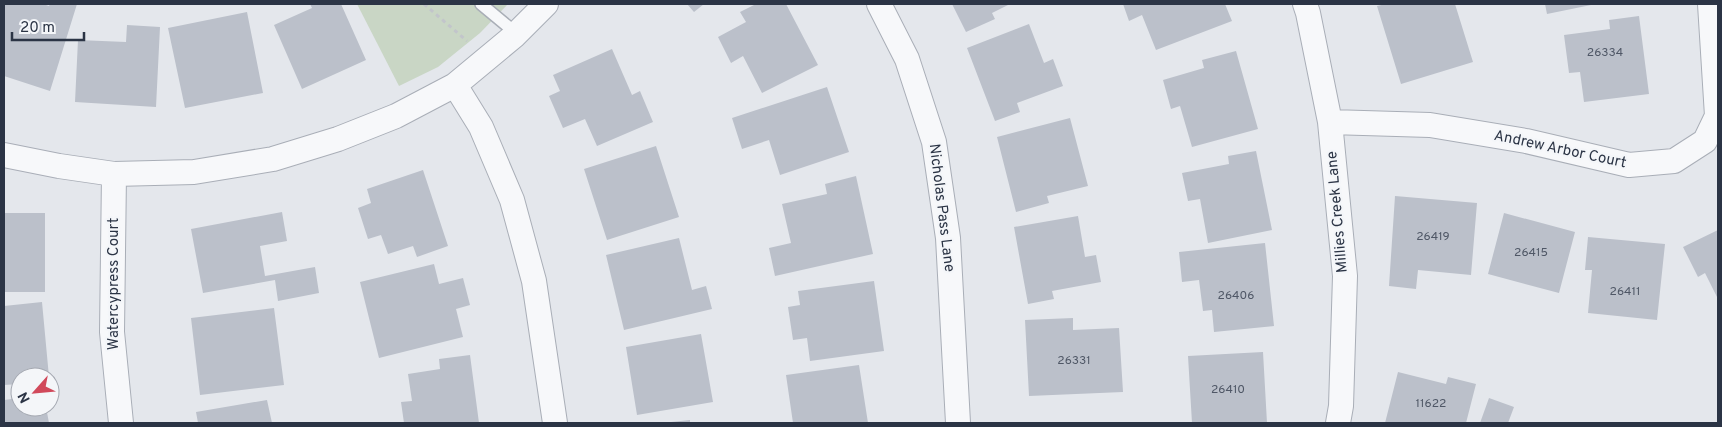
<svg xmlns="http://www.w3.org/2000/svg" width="1722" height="427" font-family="Overpass,sans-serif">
<rect width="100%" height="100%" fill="#e4e7ec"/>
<path fill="#c9d6c5" d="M357,4H508L480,33L438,67L399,86Z"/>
<path fill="#bbc0ca" d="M4,4H43L49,6L50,4H77L50,91L4,76Z
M310,4H341L366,60L302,89L274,25L312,8Z
M687,4H704L694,12Z
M756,4H786L818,65L762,93L743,56L731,63L718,37L746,22L740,12Z
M952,4H1010L992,13L995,19L966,32Z
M1123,4H1225L1232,21L1156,50L1142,15L1129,21Z
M1386,4H1455L1473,62L1401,84L1377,6Z
M1545,4H1591V5L1547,14Z
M247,12L263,93L185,108L168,28Z
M1639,16L1649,94L1584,102L1580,72L1569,73L1564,35L1610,29L1609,20Z
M1029,24L1044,63L1053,59L1063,86L1017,103L1020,112L995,121L967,48Z
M127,25L160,27L156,107L75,102L78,40L126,42Z
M612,49L632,95L640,91L653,122L597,146L585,119L563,128L549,96L560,91L553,75Z
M1236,51L1258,129L1192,147L1180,106L1171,109L1163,80L1204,68L1202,60Z
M827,87L849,152L780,175L769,140L742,149L732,118Z
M1070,118L1088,186L1047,196L1049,203L1016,212L997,137Z
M656,146L679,217L607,240L584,169Z
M1256,151L1272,230L1208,243L1200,199L1188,201L1182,173L1229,164L1228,156Z
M423,170L448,246L417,257L413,246L388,254L381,235L368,239L358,208L371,203L367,189Z
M856,176L873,254L775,276L769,248L791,243L782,204L827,194L825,184Z
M1395,196L1477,203L1471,275L1418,270L1416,289L1389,286Z
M282,212L287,241L260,246L265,276L315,267L319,293L278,301L275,280L203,293L191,229Z
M4,213H45V292H4Z
M1504,213L1575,232L1559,293L1488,274Z
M1078,216L1085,257L1096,255L1101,282L1052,291L1054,299L1028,304L1014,227Z
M1718,230V299L1705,273L1698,277L1683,247Z
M1588,237L1665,244L1657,320L1588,313L1592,270H1585Z
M679,238L692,290L706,286L712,309L624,330L606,255Z
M1265,243L1274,326L1214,332L1212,310L1203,311L1199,280L1182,282L1179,252Z
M434,264L439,284L463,278L470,305L456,309L463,337L379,358L360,282Z
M874,281L884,351L810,361L807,338L793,340L788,307L800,305L798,291Z
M42,302L49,377H20V384L4,385V306Z
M274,308L284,385L200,395L191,318Z
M1073,318V330L1119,328L1123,392L1029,396L1025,320Z
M701,334L713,402L637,415L626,347Z
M1263,352L1267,423H1192L1188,356Z
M470,355L479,423H404L401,402L412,401L408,374L440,369L439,359Z
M859,365L868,423H793L786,375Z
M1398,372L1446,384L1448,377L1476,384L1466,423H1385Z
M20,398V407H46L49,423H4V400Z
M1489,398L1514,407L1508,423H1480Z
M267,400L272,423H198L196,412Z
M690,420V423H671V422Z"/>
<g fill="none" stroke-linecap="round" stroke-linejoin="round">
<defs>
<path id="lane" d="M481,4L517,34"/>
<path id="street" d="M879,4L907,59L934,142L948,238L958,423
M1305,4L1308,13L1330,122L1345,276L1341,406L1338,423
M455,85L481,127L512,200L534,281L555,423
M1330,122L1430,125L1526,141L1629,165L1674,161L1705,141L1717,116L1710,4
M4,155L59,166L114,174L194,172L273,159L338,139L396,116L455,85L514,36L546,4
M114,174L112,332L121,423"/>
</defs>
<use href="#lane" stroke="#a9aeb7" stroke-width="14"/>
<use href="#street" stroke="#a9aeb7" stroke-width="26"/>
<path stroke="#c2c5cb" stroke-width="3" stroke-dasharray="4 4" stroke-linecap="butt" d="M424,4L467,41"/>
<use href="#lane" stroke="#f7f8fa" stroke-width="11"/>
<use href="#street" stroke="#f7f8fa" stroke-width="24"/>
</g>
<g text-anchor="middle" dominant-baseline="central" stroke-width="4.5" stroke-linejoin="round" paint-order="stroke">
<g font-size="12" fill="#4f5766">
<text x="1605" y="53">26334</text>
<text x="1433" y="237">26419</text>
<text x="1531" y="253">26415</text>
<text x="1625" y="292">26411</text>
<text x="1236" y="296">26406</text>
<text x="1074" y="361">26331</text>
<text x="1228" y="390">26410</text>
<text x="1431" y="404">11622</text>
</g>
<g font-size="15" fill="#2b3445" stroke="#f4f6f9">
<text transform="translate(1560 150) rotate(12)">Andrew Arbor Court</text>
<text transform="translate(941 208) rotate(83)">Nicholas Pass Lane</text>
<text transform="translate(1338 212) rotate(-95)">Millies Creek Lane</text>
<text transform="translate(114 284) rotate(-90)">Watercypress Court</text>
</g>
</g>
<rect width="1722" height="427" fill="none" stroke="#2b3445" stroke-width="10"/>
<g transform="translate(35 392) rotate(243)"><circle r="24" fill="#f4f6f9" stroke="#a4a8b1"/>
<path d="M0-4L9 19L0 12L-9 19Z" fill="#d1495b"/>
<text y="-8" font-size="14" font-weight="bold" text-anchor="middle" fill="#2b3445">N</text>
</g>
<path d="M12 32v8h72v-8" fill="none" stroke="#2b3445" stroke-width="2.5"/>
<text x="20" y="32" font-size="15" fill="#2b3445" stroke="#f4f6f9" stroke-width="4" paint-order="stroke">20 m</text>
</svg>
